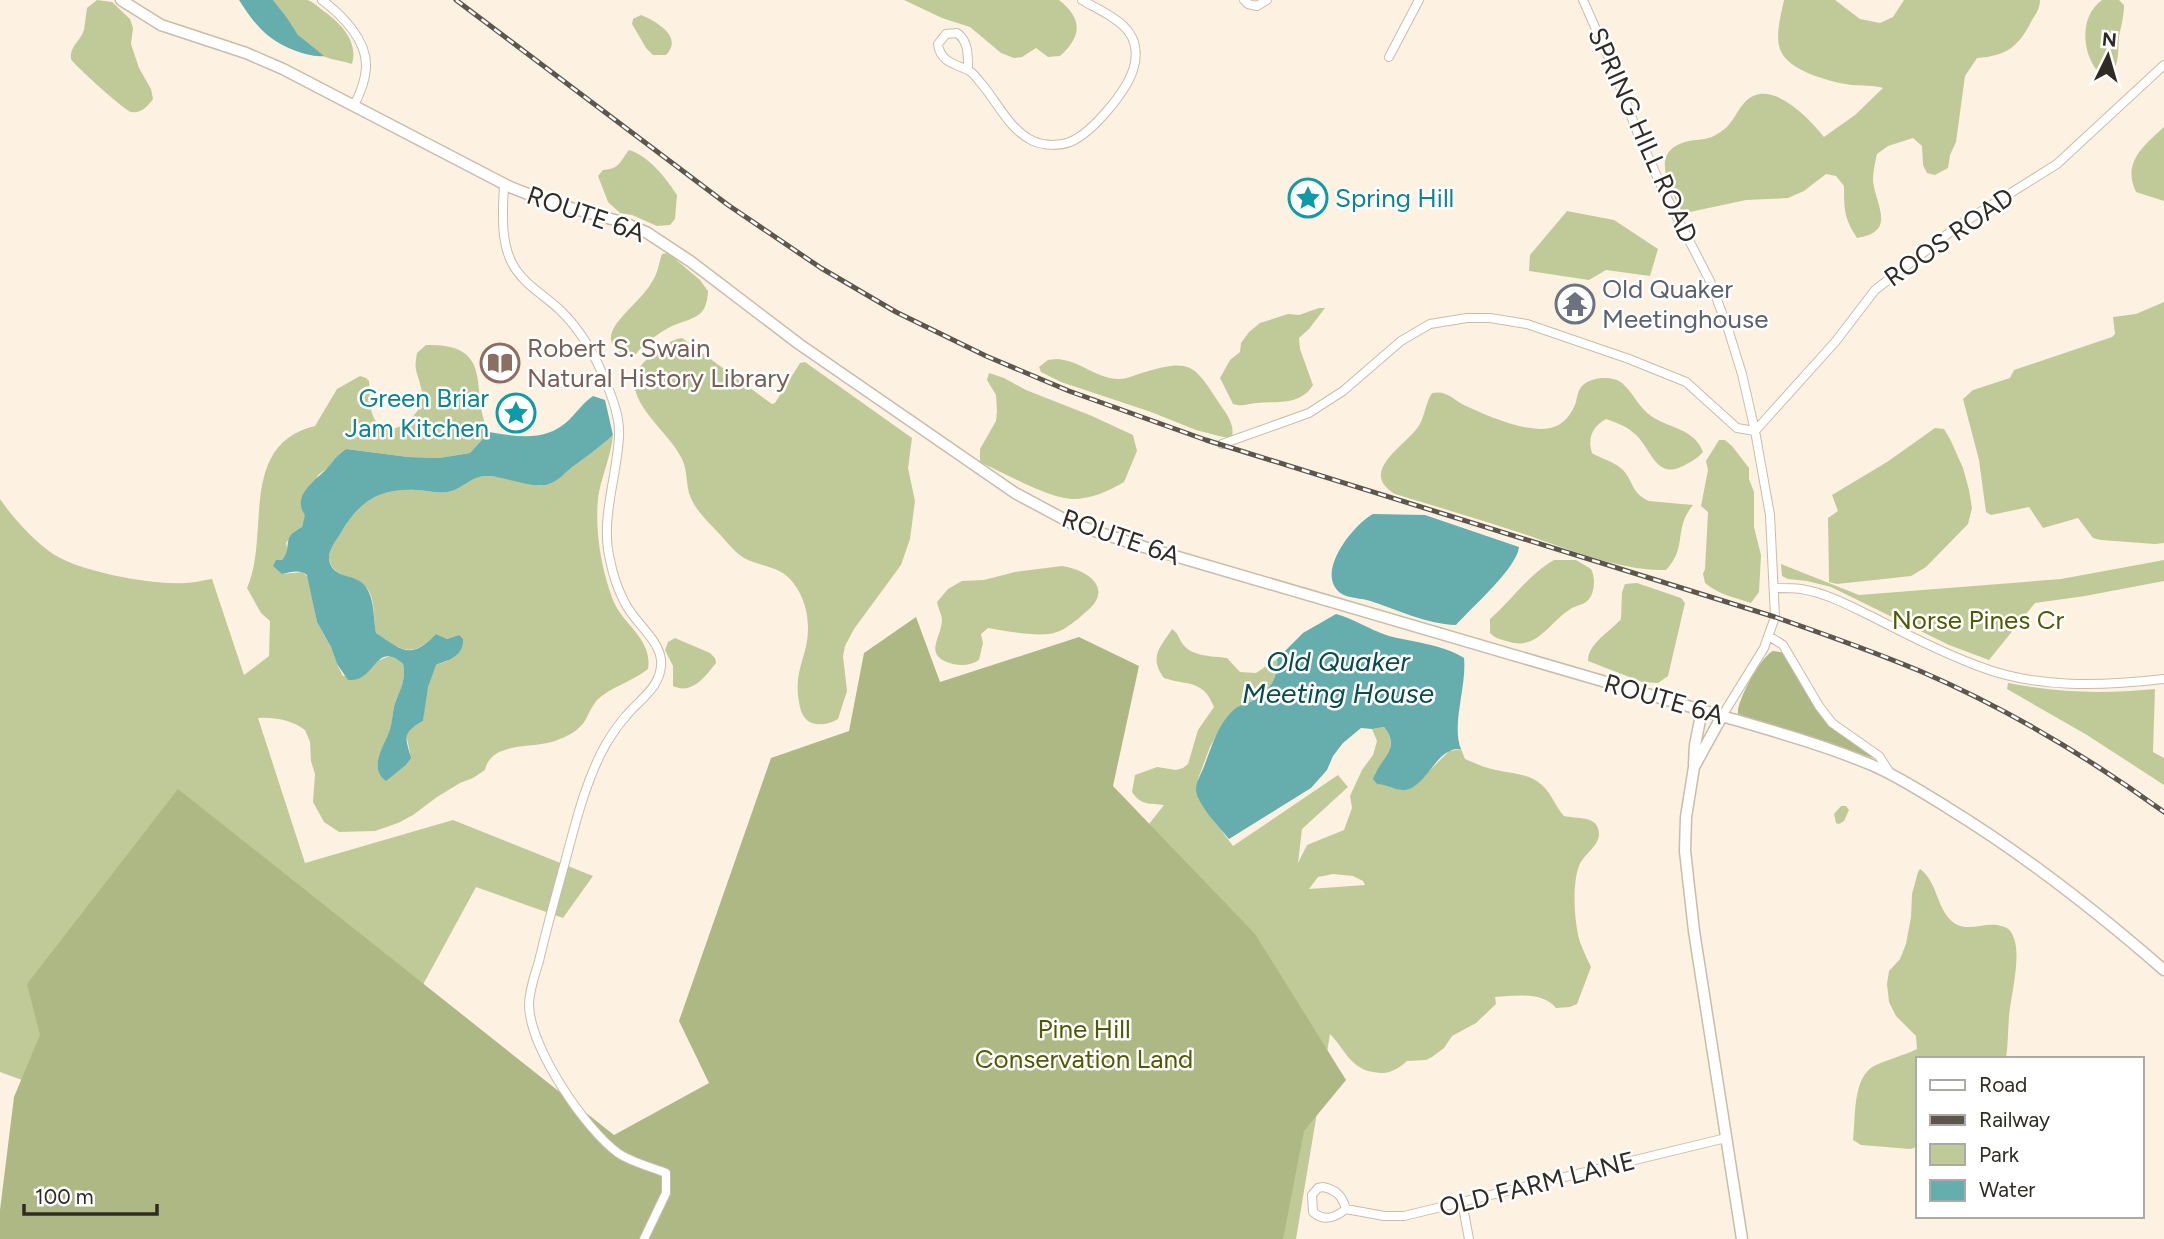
<svg xmlns="http://www.w3.org/2000/svg" width="2164" height="1239" font-family="Figtree,sans-serif">
<rect width="100%" height="100%" fill="#fdf2e2"/>
<path fill="#bfca98" fill-rule="evenodd" d="M97,0L112,2L130,19L133,28L131,44L139,68L151,89L153,99C148,106 141,114 131,112C124,110 72,63 71,59C69,47 81,40 84,30C85,23 86,15 87,8Z
M273,0C284,0 297,0 307,0C312,1 317,6 321,9C339,22 359,40 352,64C343,61 333,60 325,57C301,47 288,19 273,0Z
M904,0H1059C1083,19 1082,36 1060,56L1048,57L1036,48L1022,57L1014,58L1001,53L970,27L942,18Z
M1784,0H1835L1860,19L1880,23L1893,17L1904,0H2040C2040,8 2036,14 2032,20C2019,47 2006,56 1977,58L1965,76L1956,142L1950,155L1948,168L1935,175L1927,173L1923,165L1922,146L1913,138L1888,146L1877,154C1875,162 1873,173 1873,181C1876,206 1897,232 1857,238C1844,218 1844,209 1844,186L1836,176L1826,174L1804,191L1788,198L1746,200L1690,212L1681,210C1669,185 1648,150 1689,141C1700,139 1709,140 1719,133C1734,124 1735,112 1746,101C1770,77 1809,118 1824,137L1855,115L1883,88C1874,85 1862,86 1851,85C1831,82 1787,71 1780,49C1775,35 1781,15 1784,0Z
M2102,0H2119L2124,5C2124,16 2121,26 2119,37C2118,48 2119,60 2114,70C2099,95 2065,27 2102,0Z
M641,15C656,21 684,37 666,55H653L646,48L632,24L633,19Z
M2164,127V201L2136,192C2122,163 2143,146 2164,127Z
M629,150C649,156 666,178 677,195L675,219L670,225L657,226L632,215L620,213L608,202L598,176L603,170C620,169 620,161 629,150Z
M1567,211L1614,220L1658,249L1650,276L1606,270L1589,280L1529,271L1530,255Z
M668,253L700,280L708,291C707,315 697,317 677,324C665,328 643,344 636,354L622,355C615,349 608,342 612,332C618,316 644,298 653,280C658,273 659,262 662,254Z
M2164,302V543L2155,544L2101,540L2093,538L2078,518L2043,528L2029,507L1991,515L1986,512L1979,460L1963,399L1973,390L2010,378L2014,370L2112,337L2115,334L2113,317L2136,314Z
M1319,308H1325L1309,329L1299,338L1300,349L1313,385C1300,406 1277,401 1256,403C1246,404 1243,407 1233,404L1220,378L1230,360L1240,352L1241,343L1249,332L1260,323L1288,314L1299,315Z
M682,338L772,404L775,403L800,363L805,362L912,438L908,468L915,501L910,539L901,565L854,629L845,646L843,656L847,691L838,719C830,724 817,727 808,721C802,716 800,709 799,702C793,670 808,656 808,629C808,613 804,597 794,584C782,566 761,567 744,558C736,553 730,546 724,539C712,525 695,512 689,493C686,481 687,467 681,457C665,426 606,389 651,356C661,348 669,340 682,338Z
M426,345C498,343 468,393 489,432L470,453L439,458L408,457L346,449L340,453L329,467L318,475L302,527L295,531L286,543L288,552L282,560V574L303,572L309,578L317,622L331,647L337,664L343,676L366,673L374,662L390,656L397,659L403,664C407,681 398,692 394,707C392,716 392,727 389,735C382,749 369,769 386,780L406,765L410,753L406,734L410,729L423,721C424,702 427,683 436,665L447,661L459,635L447,639L436,634C412,659 402,651 376,633C373,619 376,598 366,587C356,575 332,578 329,559C328,549 337,540 342,531C360,501 381,487 416,490C427,490 437,494 448,492C463,489 471,476 487,476C497,476 509,478 519,480C530,483 537,489 549,484C558,481 564,474 571,468C586,457 599,448 613,435C611,457 601,477 598,498C595,532 601,568 613,600C622,624 653,639 648,669C632,682 612,686 597,700C592,706 589,713 586,719C579,731 568,736 555,741C532,749 491,741 485,770L473,778L460,783L437,797L413,815L398,823L375,831L339,832L324,822L313,802L315,774L311,761L310,742L305,730C292,720 274,717 258,718L305,863L453,820L593,876L563,918L476,887L285,1239L91,1105L0,1072V499C14,519 33,540 53,554C81,572 152,585 185,583C194,583 203,580 212,579L244,675L269,656L270,621L261,613L247,588C271,534 237,445 315,426L337,389L360,376L366,378L369,381C371,394 368,408 375,420C388,441 416,420 421,403C424,390 419,382 416,370C415,365 416,359 417,353Z
M1057,359C1079,360 1097,379 1119,379C1128,379 1137,374 1145,372C1190,359 1194,364 1219,403C1226,413 1235,424 1232,437H1223L1196,430L1151,412L1061,382L1041,372L1039,367L1048,360Z
M989,373L1004,378L1026,390L1092,416L1133,435L1137,451L1124,482C1109,491 1091,499 1073,499C1050,499 1002,472 980,462V449L996,421L997,411L996,395L987,380Z
M1601,378C1609,378 1615,378 1622,383C1633,392 1638,407 1651,416C1670,429 1694,428 1703,452C1698,458 1692,461 1685,465C1656,481 1652,450 1636,435C1627,426 1617,423 1606,419C1593,426 1587,438 1592,453C1602,459 1615,462 1623,470C1634,482 1631,493 1649,501L1693,505C1673,529 1688,547 1666,570C1624,572 1564,548 1524,534C1481,520 1438,507 1395,494C1356,471 1409,444 1420,424C1425,414 1426,402 1432,393C1448,390 1453,400 1466,406C1488,416 1526,433 1550,428C1563,426 1572,414 1576,402C1577,397 1578,391 1581,387C1586,381 1594,379 1601,378Z
M1935,428L1944,429L1950,439L1963,468L1969,490L1972,508L1968,524L1926,567L1911,576L1837,584L1829,582L1828,518L1838,511L1832,495L1887,462Z
M1719,440H1725L1732,446L1749,468V479L1754,492V527L1761,555L1759,592L1751,603C1734,597 1719,595 1705,583L1703,574L1705,569L1708,512L1701,506L1708,470L1706,461Z
M1554,560H1576L1591,569C1595,577 1595,587 1591,596C1586,606 1577,604 1569,610C1549,623 1537,650 1510,642C1502,640 1496,639 1490,633V619C1513,599 1528,575 1554,560Z
M2164,560V581L2085,596L2035,603L1989,660L1949,645L1831,587L1807,581L1788,579L1782,576L1781,564L1859,595L2061,579Z
M1062,566C1079,568 1110,582 1094,604C1090,609 1083,614 1078,619C1070,625 1060,633 1049,634C1029,636 1007,631 988,628L981,634L983,643L979,660C971,665 963,666 953,664C921,655 942,639 942,619C941,613 938,608 937,602L948,589L962,581L984,580L1015,572Z
M1637,583L1681,598L1685,603L1668,676L1658,683L1642,682L1588,661C1588,643 1610,632 1621,619L1622,592L1625,584Z
M1172,629C1179,634 1178,637 1182,643C1191,657 1212,656 1227,658L1240,672L1256,673L1277,659L1278,672L1269,689L1257,699L1235,709L1221,727L1210,747L1198,779L1206,810L1233,846L1338,775L1348,787L1302,829L1298,863L1307,845L1344,830L1352,808L1350,796L1362,770L1373,755L1377,741L1372,729L1384,727C1398,745 1388,757 1375,773L1377,784H1387L1400,790L1414,786L1449,751L1461,749L1465,759C1475,763 1485,768 1496,770C1512,774 1529,773 1542,785C1552,794 1555,806 1564,816C1577,819 1599,815 1599,834C1599,846 1583,855 1579,866C1572,884 1574,923 1580,942C1583,950 1587,959 1591,967L1577,1004L1570,1007L1556,1008C1542,991 1515,996 1495,997L1496,1004L1476,1023L1452,1036L1444,1048L1432,1057L1426,1060L1407,1061C1400,1067 1392,1073 1382,1073C1351,1072 1348,1053 1330,1034L1296,1239H650L1126,853L1164,805C1150,803 1141,806 1132,792L1135,775L1157,767L1176,770L1183,768L1188,764L1198,730L1214,707C1203,679 1188,686 1164,678C1148,656 1161,647 1172,629ZM1333,874L1353,876L1363,881L1365,885L1309,889L1318,877Z
M675,638L710,653L715,658L716,663C705,677 692,695 673,686V666L665,650L668,642Z
M2008,683C2061,693 2101,694 2155,689L2153,752L2164,758V785L2087,735L2007,689Z
M1841,806H1846L1849,810L1844,821L1839,824L1836,823L1834,814Z
M1920,869C1938,882 1936,909 1954,923C1969,933 1986,921 2001,926C2007,927 2011,930 2013,936C2022,954 2011,995 2009,1016C2008,1030 2008,1044 2006,1059H1917V1147L1910,1149L1861,1145L1853,1140C1856,1118 1852,1078 1874,1066C1888,1059 1903,1056 1917,1049L1916,1036L1896,1016L1889,1002L1887,984L1889,971L1900,959L1906,944L1911,917L1912,894L1918,872Z"/>
<path fill="#aeb884" d="M916,617L940,682L1079,637L1139,666L1113,786L1255,934L1346,1080L1304,1131L1283,1239H0V1210L14,1097L40,1035L27,984L178,789L614,1135L709,1083L679,1021L771,758L849,731L864,653Z
M1773,651L1786,653L1828,724L1872,755L1873,758L1738,714C1736,702 1761,656 1773,651Z"/>
<path fill="#66adae" d="M239,0H273L287,18L298,35L324,56C314,57 305,54 296,51C268,41 255,25 239,0Z
M593,396L605,400L613,435C599,448 586,457 571,468C564,474 558,481 549,484C535,490 505,476 487,476C471,476 463,489 448,492C437,494 427,490 416,490C380,488 360,501 342,531C337,540 328,549 329,560C333,580 357,573 366,587C375,600 373,619 376,633C403,651 411,660 436,634L447,639L459,635L463,639C464,656 449,660 436,665L428,687L423,721C402,733 405,736 411,758L406,765L386,781C369,769 382,749 388,735C392,727 392,716 394,707C398,692 407,681 403,664C380,643 376,670 360,678C356,680 352,680 348,680L337,664L331,647L317,622L307,575C300,569 291,572 282,574L273,566L276,560H282C294,546 279,539 302,527L305,515C290,494 319,479 330,465C335,459 338,454 346,449L408,457L439,458L470,453L489,432C518,437 546,442 569,420C577,412 583,403 593,396Z
M1373,514L1425,515L1519,547C1517,568 1471,608 1456,625C1425,624 1396,609 1367,600C1358,598 1344,598 1337,590C1318,569 1354,524 1373,514Z
M1336,614C1354,619 1369,629 1386,635C1413,643 1440,643 1464,658C1467,686 1451,725 1461,749C1457,749 1453,749 1450,751C1434,757 1423,789 1404,790C1397,791 1387,784 1377,784L1373,779C1380,758 1402,750 1384,727L1372,729L1361,728L1343,743L1333,756L1327,770L1311,788L1229,839C1220,828 1197,804 1196,790C1196,781 1202,773 1205,764C1212,746 1219,721 1236,708C1242,704 1250,703 1256,699C1271,690 1279,675 1277,659L1303,633Z"/>
<g fill="none" stroke-linecap="round" stroke-linejoin="round">
<defs>
<path id="minor" d="M322,0C342,15 368,41 366,68C365,81 360,94 354,105
M1244,0L1248,4L1257,6L1267,0
M1583,0L1611,63L1638,134L1663,190L1710,281L1728,329L1742,374L1755,431L1770,515L1775,617L1764,648L1722,716
M1389,57L1419,0
M968,70C968,57 969,41 957,33L946,34L938,44C940,62 955,64 968,70C972,72 977,78 980,82C997,101 1009,130 1033,141C1045,146 1059,146 1070,142C1092,133 1126,92 1133,70C1137,59 1137,44 1130,34C1121,19 1097,9 1082,0
M504,184C503,209 500,240 512,263C522,283 544,295 560,310C582,331 597,359 608,387C614,403 620,419 619,436C617,478 600,519 610,560C613,575 618,590 625,603C634,622 659,639 661,660C663,686 640,699 626,716C619,724 612,734 606,744C584,783 574,830 562,873C554,902 546,931 539,961C535,975 529,990 529,1005C530,1048 585,1129 618,1153C631,1162 651,1167 666,1173V1193L644,1239
M1222,444L1309,413L1343,391L1401,341L1430,324L1467,318H1490L1527,324L1629,359L1686,382L1737,428L1755,431L1836,341L1875,290L1958,226L2057,164L2164,65
M1774,588C1783,588 1792,588 1801,589C1826,593 1848,605 1871,616C1906,634 1941,652 1978,666C2037,689 2102,686 2164,679
M1769,636L1783,645L1819,706L1832,723L1879,756L1890,773
M1323,1187C1337,1190 1342,1196 1346,1209C1335,1218 1324,1222 1313,1212L1312,1195L1318,1188Z
M1462,1202L1469,1239
M1346,1209L1384,1216H1404L1726,1138"/>
<path id="secondary" d="M121,0L161,25L246,53L283,69L510,187L546,201L622,222L646,232L690,261L799,344L1015,493L1073,524L1144,547L1722,716C1773,731 1825,745 1874,766C1899,777 1924,793 1948,808C2025,855 2095,910 2164,970
M1722,716L1694,767L1686,817L1685,851L1694,931L1742,1239
M1694,764L1695,745L1702,710"/>
</defs>
<use href="#minor" stroke="#c9bca9" stroke-width="10"/>
<use href="#secondary" stroke="#c9bca9" stroke-width="13"/>
<use href="#minor" stroke="#fff" stroke-width="8"/>
<use href="#secondary" stroke="#fff" stroke-width="10"/>
<defs>
<path id="rail" d="M456,0L728,205L821,268L896,312L986,356L1069,391L1206,440L1775,617C1824,634 1872,651 1920,671C2006,708 2088,757 2164,812"/>
</defs>
<use href="#rail" stroke="#5c564d" stroke-width="5"/>
<use href="#rail" stroke="#fff" stroke-width="2.5" stroke-dasharray="8" stroke-linecap="butt"/>
</g>
<defs>
<symbol id="sight-ring" viewBox="-11 -11 22 22"><circle r="9.5" fill="#fff" stroke="#0f9aa8" stroke-width="1.5"/><path d="M0-6L1.8-2.2L6-1.7L2.9 1.2L3.7 5.4L0 3.3L-3.7 5.4L-2.9 1.2L-6-1.7L-1.8-2.2Z" fill="#0f9aa8"/></symbol>
<symbol id="temple-ring" viewBox="-11 -11 22 22"><circle r="9.5" fill="#fff" stroke="#6b7280" stroke-width="1.5"/><path d="M0-6L5-2H3V0L6.5 2.5H4V6H1.5V3h-3V6H-4V2.5H-6.5L-3 0V-2H-5Z" fill="#6b7280"/></symbol>
<symbol id="library-ring" viewBox="-11 -11 22 22"><circle r="9.5" fill="#fff" stroke="#8d6e63" stroke-width="1.5"/><path d="M-6-4Q-3-5.5-.7-3.5V5Q-3 3-6 4ZM6-4Q3-5.5 .7-3.5V5Q3 3 6 4Z" fill="#8d6e63"/></symbol>
</defs>
<g fill-rule="evenodd">
<use href="#sight-ring" x="1286" y="176" width="44" height="44"/>
<use href="#temple-ring" x="1553" y="282" width="44" height="44"/>
<use href="#library-ring" x="478" y="341" width="44" height="44"/>
<use href="#sight-ring" x="494" y="391" width="44" height="44"/>
</g>
<g text-anchor="middle" dominant-baseline="central" stroke-width="5" stroke-linejoin="round" paint-order="stroke">
<g font-size="26" fill="#302b24" stroke="#fff">
<text transform="translate(1643 135) rotate(66)">SPRING HILL ROAD</text>
<text transform="translate(586 214) rotate(19)">ROUTE 6A</text>
<text transform="translate(1949 237) rotate(-35)">ROOS ROAD</text>
<text transform="translate(1121 537) rotate(19)">ROUTE 6A</text>
<text transform="translate(1664 699) rotate(16)">ROUTE 6A</text>
<text transform="translate(1537 1184) rotate(-14)">OLD FARM LANE</text>
</g>
<g font-size="26" fill="#0d838f" stroke="#fff" text-anchor="start">
<text x="1335" y="198">Spring Hill</text>
<text x="489" y="398" text-anchor="end">Green Briar<tspan x="489" dy="30">Jam Kitchen</tspan></text>
</g>
<g font-size="26" fill="#5b616d" stroke="#fff" text-anchor="start">
<text x="1602" y="289">Old Quaker<tspan x="1602" dy="30">Meetinghouse</tspan></text>
</g>
<g font-size="26" fill="#785e54" stroke="#fff" text-anchor="start">
<text x="527" y="348">Robert S. Swain<tspan x="527" dy="30">Natural History Library</tspan></text>
</g>
<g font-size="26" fill="#505a02" stroke="#fff">
<text x="1978" y="620">Norse Pines Cr</text>
<text x="1084" y="1029">Pine Hill<tspan x="1084" dy="30">Conservation Land</tspan></text>
</g>
<g font-size="28" font-style="italic" fill="#094c4d" stroke="#fff">
<text x="1338" y="661">Old Quaker<tspan x="1338" dy="32">Meeting House</tspan></text>
</g>
</g>
<rect x="1916" y="1057" width="228" height="161" fill="#ffffff" stroke="#acaaa7" stroke-width="2"/>
<rect x="1930" y="1080" width="35" height="10" fill="#ffffff" stroke="#acaaa7" stroke-width="2"/>
<text x="1979" y="1092" font-size="21" fill="#302b24">Road</text>
<rect x="1930" y="1115" width="35" height="10" fill="#5c564d" stroke="#acaaa7" stroke-width="2"/>
<text x="1979" y="1127" font-size="21" fill="#302b24">Railway</text>
<rect x="1930" y="1144" width="35" height="21" fill="#bfca98" stroke="#acaaa7" stroke-width="2"/>
<text x="1979" y="1162" font-size="21" fill="#302b24">Park</text>
<rect x="1930" y="1180" width="35" height="21" fill="#66adae" stroke="#acaaa7" stroke-width="2"/>
<text x="1979" y="1197" font-size="21" fill="#302b24">Water</text>
<g transform="translate(2108 56) rotate(5)" stroke="#ffffff" stroke-width="5" paint-order="stroke">
<path d="M0-5L12 26L0 18L-12 26Z" fill="#302b24"/>
<text y="-10" font-size="19" font-weight="bold" text-anchor="middle" fill="#302b24">N</text>
</g>
<path d="M24 1204v10h133v-10" fill="none" stroke="#302b24" stroke-width="3.5"/>
<text x="35" y="1204" font-size="21" fill="#302b24" stroke="#ffffff" stroke-width="5" paint-order="stroke">100 m</text>
</svg>
